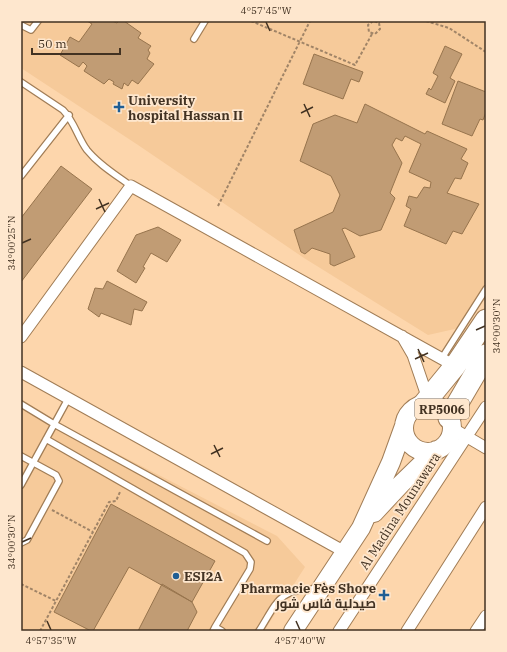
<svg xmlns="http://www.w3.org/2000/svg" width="507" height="652" font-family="'IBM Plex Serif',Cairo,serif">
<rect width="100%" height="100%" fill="#fdd6ac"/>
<path fill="#f6ca9a" d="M21,21H486V284L459,328L428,335L304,258L138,145L21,68Z
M21,404L277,536L305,567L264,631H21Z"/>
<path fill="#c19c74" stroke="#97744d" d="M87,21H112L117,23L119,21H124L141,33L138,38L151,46L148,50L150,53L147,59L154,64L138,84L132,80L128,86L124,83L122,89L113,84L114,82L109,79L104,84L84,71L87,66L83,62L79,67L60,55L70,37L79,42L92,24Z
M445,46L462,54L450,78L455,81L445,103L426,94L429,88L431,90L438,76L433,73Z
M314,54L363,72L359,82L351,79L343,99L303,84Z
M458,81L486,92V112L483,120L480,119L472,136L442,124Z
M365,104L425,134L427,131L467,149L461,159L468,163L461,179L455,178L447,193L479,204L462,234L453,231L446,244L404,226L411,209L406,206L409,196L417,198L424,187L430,188L431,182L409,172L421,144L405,136L402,141L396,138L392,145L402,163L390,193L395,198L381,230L360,236L345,228L342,229L355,257L334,266L330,264V254L312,248L305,254L301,252L294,230L333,212L340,195L331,176L300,161L313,124L335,115L357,123Z
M61,166L92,189L21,282V218Z
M158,227L181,240L167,262L151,253L143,267L145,268L136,283L117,271L136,235Z
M107,281L147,302L142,311L134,309L131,325L101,313L99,317L88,309L95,288L103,289Z
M111,504L215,561L192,602L129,567L93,631H91L54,612Z
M162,584L192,602L197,612L187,631H138Z"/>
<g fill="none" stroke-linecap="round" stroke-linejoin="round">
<defs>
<path id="lane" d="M21,25L31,30L38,21
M194,39L205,21
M21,82L63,110C74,121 78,138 87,150C99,165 116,175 131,186
M21,176L69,115
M442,358L486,289
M21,404L54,424L267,541
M46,439L245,553L251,562L250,569L215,627
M21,456L56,475L59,481L27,540L21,543
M21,485L68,399
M213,631L215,627L222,631
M259,631C278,601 278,589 317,589"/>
<path id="street" d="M402,336L413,355L428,399
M21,337L131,186L455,366
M21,372L345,552
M452,428L486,448
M339,631L486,407
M407,631L486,507
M476,631L486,616"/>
<path id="primary" d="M404 428a24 24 0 1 1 48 0a24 24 0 1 1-48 0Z
M374,513L401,484L436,450
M293,631L361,528L391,462L404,426"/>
<path id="highway" d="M423,405L455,366L486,320
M449,418L486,355"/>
</defs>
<use href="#lane" stroke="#a17d56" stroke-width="8"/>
<use href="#street" stroke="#a17d56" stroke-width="13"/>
<use href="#primary" stroke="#a17d56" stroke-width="20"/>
<use href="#highway" stroke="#a17d56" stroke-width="23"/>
<path stroke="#a08467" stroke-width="2" stroke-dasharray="3 2" stroke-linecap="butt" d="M251,21L355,65L372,34
M373,21L368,25L369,32L375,34L380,29L379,23L374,21
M426,21L449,28L486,52
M218,206L310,21
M52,510L93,532
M21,584L56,601
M40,631L109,502L116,501L120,492"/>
<use href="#lane" stroke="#fff" stroke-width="5.5"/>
<use href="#street" stroke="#fff" stroke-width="11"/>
<use href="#primary" stroke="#fff" stroke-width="18"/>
<use href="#highway" stroke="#fff" stroke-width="21"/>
</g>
<path fill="none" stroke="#423222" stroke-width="1.5" d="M266,22L270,31M304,104L310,117M301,113L313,107M99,199L105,212M96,209L109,203M22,243L31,239M476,330L485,326M418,349L424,362M415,359L428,353M214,445L220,457M211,454L223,448M22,542L31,538M47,621L51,630M296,621L300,630"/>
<g fill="#1f5e94" stroke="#fee7ce" stroke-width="1.5">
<path d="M117 101h4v4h4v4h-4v4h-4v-4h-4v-4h4z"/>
<circle cx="176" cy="576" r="4"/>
<path d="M382 589h4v4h4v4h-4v4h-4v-4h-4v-4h4z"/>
</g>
<g text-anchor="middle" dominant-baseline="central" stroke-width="3.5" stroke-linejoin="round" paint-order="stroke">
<rect fill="#fee7ce" stroke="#7a6856" stroke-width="1" x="415" y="399" width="54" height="20" rx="3"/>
<g font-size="12" font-weight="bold" fill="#423222">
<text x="442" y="409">RP5006</text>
</g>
<g font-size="13" font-weight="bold" fill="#423222" stroke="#fee7ce" text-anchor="start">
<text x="128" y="100">University<tspan x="128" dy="15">hospital Hassan II</tspan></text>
<text x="184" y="576">ESI2A</text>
<text x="376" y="588" text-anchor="end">Pharmacie Fès Shore<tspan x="376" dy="15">صيدلية فاس شور</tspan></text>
</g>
<g font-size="13" fill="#423222" stroke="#fee7ce">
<text transform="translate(400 511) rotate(-57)">Al Madina Mounawara</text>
</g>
</g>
<rect width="507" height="652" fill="none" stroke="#fee7ce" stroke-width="44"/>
<path d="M32 48v6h88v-6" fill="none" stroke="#423222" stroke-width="2"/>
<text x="38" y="48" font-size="12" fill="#423222" stroke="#fee7ce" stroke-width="3" paint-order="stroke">50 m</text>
<rect x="22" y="22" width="463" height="608" fill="none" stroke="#423222" stroke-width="1.5"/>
<g font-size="10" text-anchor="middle" fill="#423222">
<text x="266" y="14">4°57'45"W</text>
<text transform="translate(11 243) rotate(-90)" y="4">34°00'25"N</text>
<text transform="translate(496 326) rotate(-90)" y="4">34°00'30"N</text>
<text transform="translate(11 542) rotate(-90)" y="4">34°00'30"N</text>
<text x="51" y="644">4°57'35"W</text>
<text x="300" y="644">4°57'40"W</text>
</g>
</svg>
